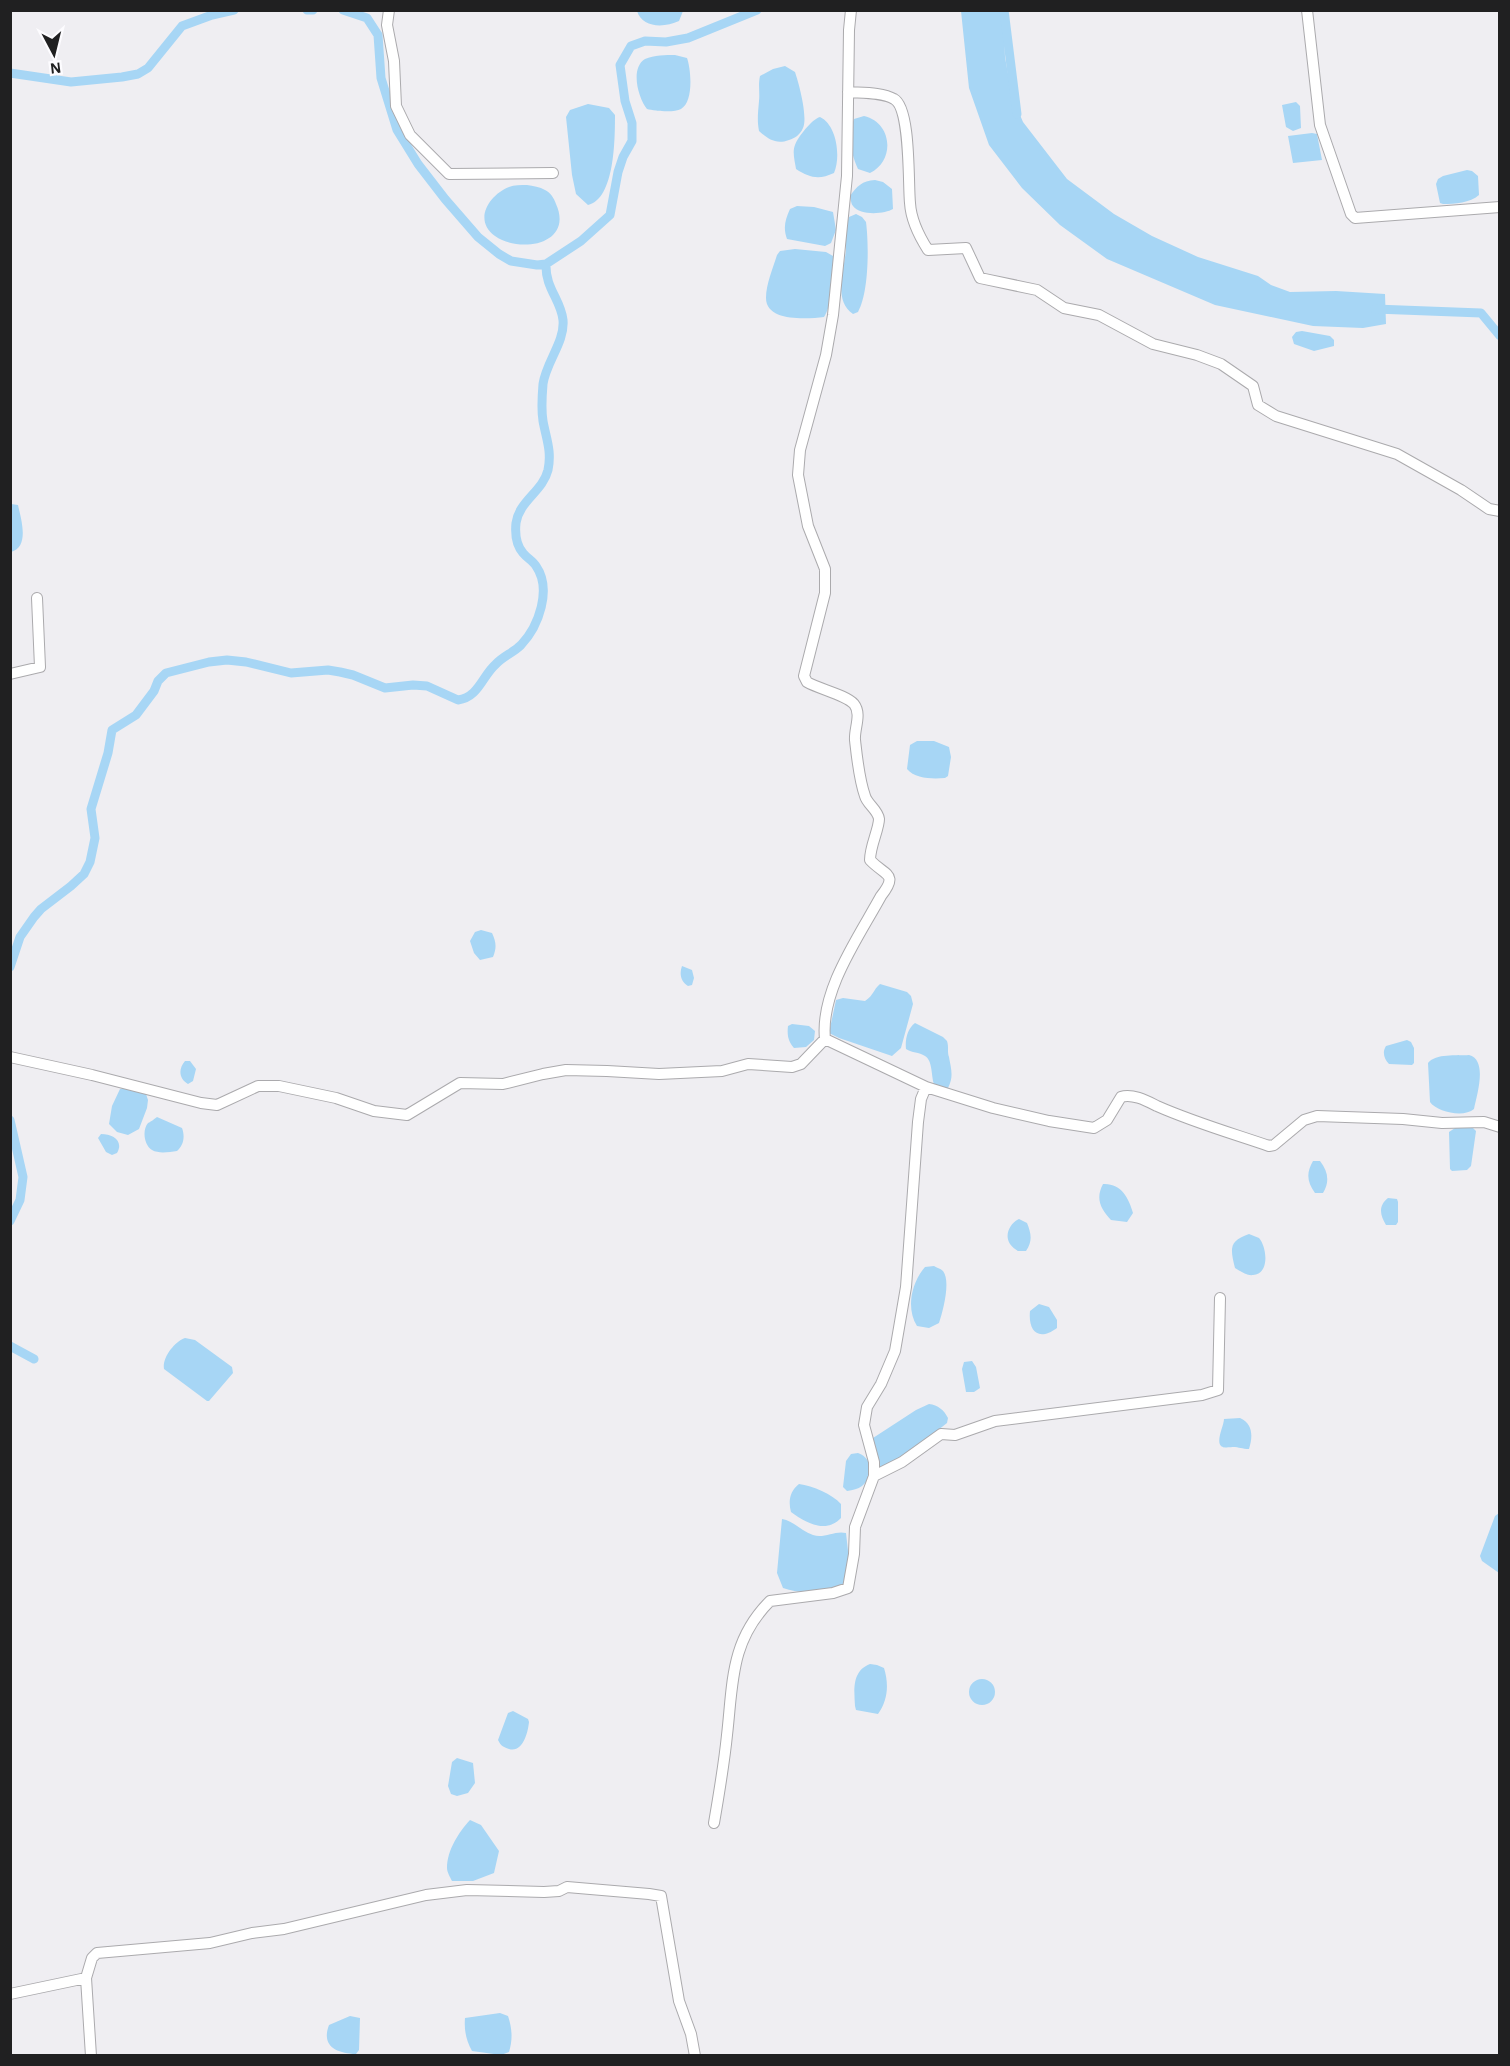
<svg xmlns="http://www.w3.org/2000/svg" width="1510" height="2066" font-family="'Alegreya Sans',sans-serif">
<rect width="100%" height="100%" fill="#efeef2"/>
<path fill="#a7d6f5" d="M637,11V10L683,11L679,21C664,28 642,28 637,11Z
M961,11H1003L1005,57L1012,96L1023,122L1067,179L1114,214L1152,236L1198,257L1258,276L1271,285L1290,292L1336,291L1385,294L1386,324L1363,328L1313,326L1215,305L1107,259L1060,225L1022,188L989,145L969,88Z
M675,55L687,58C691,69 694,102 681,109C674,113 655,111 647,109C638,98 630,68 645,59C654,55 666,55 675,55Z
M785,66L795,72C799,84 808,117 803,128C800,135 795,138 789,140C776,145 768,139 759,131C757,120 758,113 759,101C760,93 758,85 760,76L773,69Z
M1296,102L1300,106L1301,128L1293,131L1286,127L1282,105Z
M588,104L609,108L615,115C615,138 615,199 588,205L576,194L572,175L566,117L570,110Z
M864,116C893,123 895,161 870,173L858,169C851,153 847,136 854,119Z
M820,117C837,125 841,157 834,173C819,180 810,178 796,169C795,162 792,152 795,145C798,137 812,119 820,117Z
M1312,133L1317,134L1322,160L1293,163L1288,136Z
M1467,170L1472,171L1478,176L1479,195C1470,203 1455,204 1443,204L1440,203L1436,184L1438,179L1443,176Z
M875,180L883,182L892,189L893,209C885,214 860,216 853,206C851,204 851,200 850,196C857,186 862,181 875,180Z
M527,185C533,186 540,187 545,190C550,192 554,198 556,204C574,244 520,254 495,236C473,220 489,195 509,187C514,185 521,185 527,185Z
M797,206L814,207L833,212L836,230L831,243L825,246L787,239C783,228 785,220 790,209Z
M856,214L862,217L866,222C869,245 869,293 858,312L853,314C833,301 844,270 846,250C846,239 845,227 849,217Z
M795,249L826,252L833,256C835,270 832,306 824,317C807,319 766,322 766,298C766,284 773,268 777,255L780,251Z
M1302,331L1330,336L1334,340V346L1314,351L1294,344L1292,337L1296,332Z
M11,504L18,505C21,519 30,547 11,552Z
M917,741H934L949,747L951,757L948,776L945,778C933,779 915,779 907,769L910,745Z
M481,930L492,933C496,942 497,947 493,957L480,960L474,953L470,941L475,932Z
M682,966L692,970L694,978L692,985L688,986C681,982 679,974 682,966Z
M880,984L907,992L911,996L913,1004L901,1048L892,1056L839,1038L829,1033L836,1000L843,998L865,1001C874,995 873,990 880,984Z
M915,1023L943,1037L947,1041C949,1047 947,1052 949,1057C951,1069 954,1076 948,1088L943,1089L934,1084C931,1076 933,1061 925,1056C919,1052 912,1053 906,1049C905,1040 907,1029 915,1023Z
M792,1024L809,1026L815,1031L814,1040L806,1047L794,1048C788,1041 787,1035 788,1026Z
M1407,1040L1411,1042L1414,1048V1063L1412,1065L1389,1064C1384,1059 1382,1052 1386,1046Z
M1469,1055C1488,1060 1477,1094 1474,1109C1464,1118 1437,1112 1430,1102L1428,1063C1436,1053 1456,1056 1469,1055Z
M185,1061H190L196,1069L193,1081L188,1084C179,1079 178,1069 185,1061Z
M124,1088L146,1094L148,1100L147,1108L139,1129L128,1135L117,1132L109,1124L112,1106L120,1089Z
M157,1117L182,1128C185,1136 184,1145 177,1151C169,1152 159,1154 152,1150C144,1145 142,1130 148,1123C149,1123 156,1118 157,1117Z
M1471,1126L1476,1131L1471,1166L1467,1170L1452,1171L1450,1169L1449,1132L1455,1128Z
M101,1134C113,1134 124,1141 117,1153L112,1155L106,1152L98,1138Z
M1313,1161H1320C1328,1171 1330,1182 1323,1193H1315C1307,1182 1306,1173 1313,1161Z
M1103,1184C1121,1183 1129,1198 1133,1213L1127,1222L1111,1220C1101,1209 1095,1199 1103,1184Z
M1388,1198L1397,1199L1398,1202V1222L1396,1225H1386C1380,1215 1378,1206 1388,1198Z
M1019,1219L1027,1223C1031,1233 1033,1241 1026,1251H1018C1015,1249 1012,1247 1010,1244C1004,1235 1010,1223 1019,1219Z
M1249,1234L1259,1238C1267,1247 1270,1274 1253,1275C1247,1276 1240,1271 1235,1268C1230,1248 1229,1241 1249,1234Z
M934,1266C937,1268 940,1268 943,1271C951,1281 943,1311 939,1323L929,1328L917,1326C906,1309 911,1283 925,1267Z
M1039,1304L1049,1307L1057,1320V1328C1038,1342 1028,1331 1030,1311Z
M185,1338L195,1340L232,1367L233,1373L209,1401H207L164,1369C162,1358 174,1342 185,1338Z
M972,1361L976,1367L980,1388L974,1392H966L962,1369L964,1362Z
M929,1404C938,1405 944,1410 948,1418L947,1423L909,1453L879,1469L873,1448V1438L916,1410Z
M1240,1418C1253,1424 1253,1436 1249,1449C1242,1449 1239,1447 1233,1447C1232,1447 1224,1448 1223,1447C1214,1444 1224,1426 1224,1419Z
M858,1453C873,1458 874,1477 862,1486C858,1489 853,1490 847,1491L843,1487L846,1461L851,1454Z
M799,1484C813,1486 832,1494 841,1504V1518C826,1534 806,1523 791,1512C788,1501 790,1491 799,1484Z
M1499,1513V1512V1573L1482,1561L1480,1556L1495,1516Z
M782,1519C794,1521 801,1531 813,1535C824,1539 835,1530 846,1533L849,1560L846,1586C824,1590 805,1596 783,1588L777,1573Z
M870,1664L877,1665L884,1668C889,1684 888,1700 878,1714L856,1710L855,1706C854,1689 852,1671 870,1664Z
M969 1692a13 13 0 1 1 26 0a13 13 0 1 1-26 0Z
M513,1711L528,1719L529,1722C528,1732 523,1753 509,1749C503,1747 501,1746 498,1740L508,1713Z
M457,1758L473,1763L475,1783L468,1793L457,1796L451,1794L448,1786L452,1762Z
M470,1820L481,1825L499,1851L494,1873L473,1881H452C450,1877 447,1872 447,1868C447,1850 459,1832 470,1820Z
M500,2013L508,2016C512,2028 513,2039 509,2052L501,2055L472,2051C466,2040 464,2030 465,2018Z
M350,2016L360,2018L359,2050L356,2054C336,2053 321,2046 329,2025Z"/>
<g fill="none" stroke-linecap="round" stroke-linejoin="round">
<path stroke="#a7d6f5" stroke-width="9" d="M307,10H313
M343,10L367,18L378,35L381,78L397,130L418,164L445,199L478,237L499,254L511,261L537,265L546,264
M1004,10L1017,114
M10,73L71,82L122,77L138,74L148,68L182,26L212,15L234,10
M1375,309L1481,313L1500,336
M10,967L20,937L34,917L41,909L71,886L84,874L90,862L95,838L91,809L108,753L112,730L136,715L154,691L158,681L166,673L209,662L227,660L246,662L291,673L328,670L340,672L353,675L385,688L413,685L427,686L458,700C479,697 482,676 496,664C503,656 513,653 521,645C539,626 552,589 536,566C533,561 527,558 523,553C516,545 515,533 516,523C519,501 543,491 548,470C552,451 546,438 543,421C541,409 542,396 543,384C546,362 565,342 563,320C561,300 545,288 546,264L581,241L610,215L618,172L623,157L632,141V123L625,101L620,65L631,46L645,41L666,42L688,38L757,10
M10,1120L23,1177L20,1200L10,1221
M10,1346L34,1359"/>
<defs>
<path id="minor" d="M389,10L387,25L394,61L396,106L410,135L449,174L553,173
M1307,10L1320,125L1351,214L1355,218L1500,207
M848,92C862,93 882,92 894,99C911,108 908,184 910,203C911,220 919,236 928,250L966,248L980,278L1037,290L1064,308L1099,315L1153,344L1197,355L1221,364L1253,386L1258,405L1276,416L1397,454L1461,490L1489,509L1500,511
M10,674L40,667L37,598
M825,1039C820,991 858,938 881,896C899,873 885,876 870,860C870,846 879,829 879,819C878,810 867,804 865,796C859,779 857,758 855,740C854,729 862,714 854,704C846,695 819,689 807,682L804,676L825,593V569L808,526L798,475L800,450L826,355L833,315L847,176L849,30L851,10
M10,1057L92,1075L201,1103L217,1105L258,1086H279L336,1098L374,1111L407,1115L460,1083L503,1084L543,1074L566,1070L607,1071L659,1074L722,1071L748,1064L792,1067L801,1064L825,1039L926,1087L993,1108L1049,1121L1094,1128L1107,1120L1121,1097C1132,1093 1147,1101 1157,1106C1193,1122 1231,1133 1269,1146L1274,1145L1304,1120L1317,1116L1403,1119L1442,1123L1484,1122L1500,1127
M874,1476L902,1462L941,1434L955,1435L995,1421L1202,1395L1218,1390L1220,1298
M714,1823C719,1794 724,1765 727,1735C733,1683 730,1641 770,1601L833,1593L848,1588L854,1554L855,1527L874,1476V1462L864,1425L867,1407L881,1384L895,1351L906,1287L918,1122L921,1099L926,1087
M86,1978L91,2056
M10,1994L86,1978L92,1958L97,1953L210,1943L252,1933L284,1929L426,1895L467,1890L544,1892L559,1891L567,1887L649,1894L661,1896L679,2001L691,2034L695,2056"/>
</defs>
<use href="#minor" stroke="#abaaad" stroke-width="12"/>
<use href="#minor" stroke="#fff" stroke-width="10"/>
</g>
<rect width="1510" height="2066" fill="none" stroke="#202021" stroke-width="24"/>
<g transform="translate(54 54) rotate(173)" stroke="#fdfcff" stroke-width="4.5" paint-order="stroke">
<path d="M0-4.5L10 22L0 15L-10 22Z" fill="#202021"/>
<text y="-9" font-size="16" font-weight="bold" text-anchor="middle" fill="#202021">N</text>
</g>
</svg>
